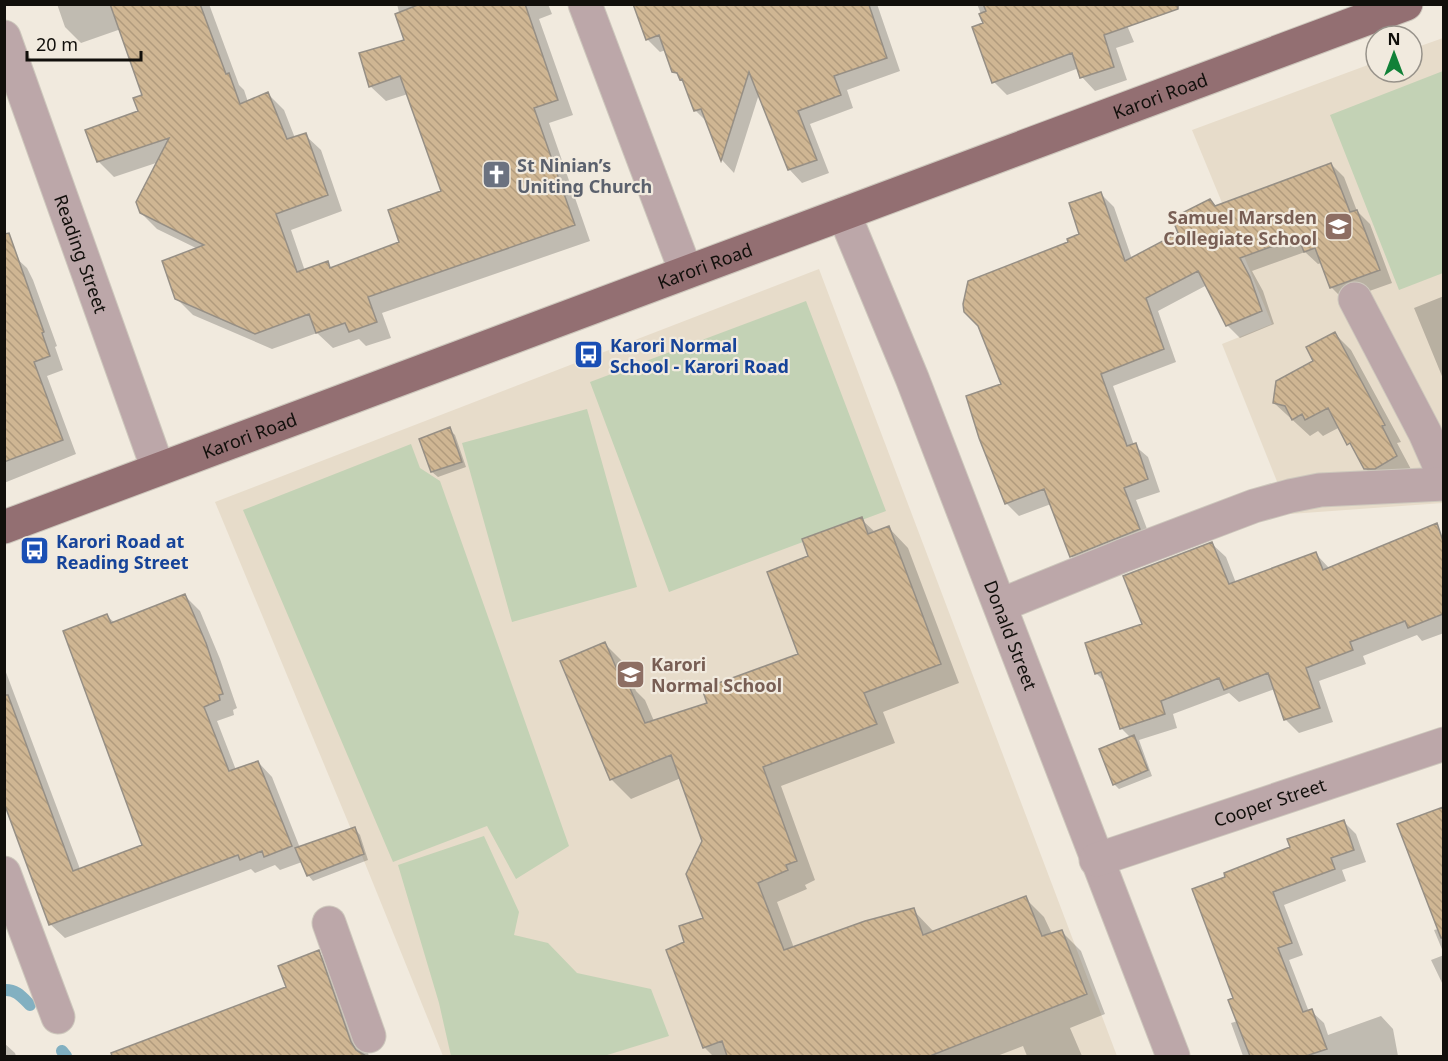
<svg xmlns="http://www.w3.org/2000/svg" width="1448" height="1061" font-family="'Noto Sans',sans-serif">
<defs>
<pattern id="building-back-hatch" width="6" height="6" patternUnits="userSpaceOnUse" patternTransform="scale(1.5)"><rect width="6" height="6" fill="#cfb693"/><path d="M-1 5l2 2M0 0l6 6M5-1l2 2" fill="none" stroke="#b19b7d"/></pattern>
</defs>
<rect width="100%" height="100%" fill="#f1eade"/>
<path fill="#e7dcca" d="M1443,38V503L1290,514L1222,344L1272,324L1192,130L1376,62V72H1412V49Z
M819,269L1117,1056H443L358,846L215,502Z"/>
<path fill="#c3d2b5" d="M1443,71V273L1399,290L1330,115Z
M806,301L886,511L669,592L590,382Z
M587,409L637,587L512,622L462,443Z
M411,444L420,468L440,481L569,846L516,879L487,826L393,862L243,510Z
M484,836L519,912L514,935L548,943L577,973L651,989L669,1036L604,1056H451L439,1003L398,865Z"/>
<path fill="#0003" d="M57,4H209L239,85L244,90L248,102L268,94L284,110L295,138L305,135L321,150L342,211L291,230L305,271L327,263L333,269L401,243L443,192L408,94L386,101L370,86L406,41L397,4H548L552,14L539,19L573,115L549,123L590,241L382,313L391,338L366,346L359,339L333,348L317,333L272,349L193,315L177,299L198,249L157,229L141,213L159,162L114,177L98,161L140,112L144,96L121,29L81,43L65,27Z
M634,4H758L759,9L773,4H877L900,71L847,90L853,108L810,124L829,173L802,183L789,169L759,94L734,173L722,160L708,123L695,110L685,82L674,71L666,50L660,52L647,39Z
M977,4H1118L1134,42L1116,48L1127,80L1095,91L1082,77L1079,68L1007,95L994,82L985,24Z
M1331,164L1344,177L1357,211L1370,224L1392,283L1344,300L1331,287L1322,263L1318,264L1305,252L1252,271L1263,291L1274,324L1240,338L1227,325L1207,285L1158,311L1176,362L1113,386L1134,445L1148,457L1160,492L1136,500L1152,542L1084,569L1071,556L1051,504L1019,516L1006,503L1003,385L1070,243L1081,235L1101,194L1114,207L1132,259L1180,234L1216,207Z
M13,255L27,268L33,280L57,346L55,347L63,370L47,376L76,454L4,483V257Z
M1444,296V381L1414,308Z
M1334,333L1351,350L1401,442L1397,443L1413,473L1383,485L1365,468L1340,427L1323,436L1318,431L1310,436L1274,403L1315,362Z
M449,429L455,435L466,467L438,477L432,472L421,440Z
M861,519L876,533L889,528L908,548L959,683L883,712L895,743L781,786L815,880L805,885L807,889L777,902L794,948L913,910L934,932L1025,898L1044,917L1052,934L1061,931L1081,951L1105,1014L1070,1028L1082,1056H1027L1023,1046L997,1056H713L704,1047L686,942L705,919L704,841L681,778L631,799L612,780L562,662L605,644L624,663L636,691L645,700L654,721L709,704L800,655L810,557Z
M1429,528L1444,543V633L1422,641L1417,635L1363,656L1366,664L1319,681L1333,722L1299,733L1285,719L1275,689L1239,702L1229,693L1173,714L1177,728L1139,740L1152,776L1119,789L1114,784L1131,738L1121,728L1106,683L1096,673L1144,625L1212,544L1226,557L1236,583L1316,554L1330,569Z
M185,596L200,611L220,659L237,708L233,710L234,715L217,721L236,770L258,762L272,777L300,848L355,829L360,835L368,860L313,881L308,875L302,862L280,870L275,865L255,873L251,869L65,938L50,924L4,799V667L80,869L144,846L107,616L115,623Z
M1444,809V954L1434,930L1438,929L1399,825Z
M1343,821L1356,834L1366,862L1342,870L1346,881L1284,905L1303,955L1289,960L1309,1012L1311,1011L1324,1023L1328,1035L1381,1016L1393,1029L1398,1056H1243L1231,1023L1238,1021L1227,878L1292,848Z
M318,952L340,973L369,1056H116L115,1053L287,988Z
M1444,955V987L1431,960Z
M4,1043L15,1053L16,1056H4Z"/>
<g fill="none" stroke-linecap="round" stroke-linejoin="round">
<path stroke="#82b0c1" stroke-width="12" d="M4,990C16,989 22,997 30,1005
M62,1051L66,1056"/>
</g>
<path fill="url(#building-back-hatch)" stroke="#968f85" stroke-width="1.5" d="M110,4H200L226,74L229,73L240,104L268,92L287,139L306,133L328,195L276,214L297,272L328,261L330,268L399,242L388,210L441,191L400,76L369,87L359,53L404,40L395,14L420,4H525L558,100L534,108L575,225L368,297L377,322L349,332L345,323L316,333L309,314L255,334L175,299L162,261L204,245L140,213L136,202L169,138L97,162L85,130L138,111L133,98L142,95Z
M633,4L869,5L887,58L834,76L841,95L798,111L817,160L788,170L749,72L721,161L701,109L694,111L682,79L680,80L677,73L672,72L659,35L646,40Z
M983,4H1178V9L1104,35L1114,67L1080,78L1072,53L992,83L972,27L983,23L979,14L986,11Z
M1331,163L1350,212L1357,210L1380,270L1330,288L1315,248L1304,252L1298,237L1240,258L1250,277L1262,311L1226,326L1198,271L1146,298L1164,349L1101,374L1127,446L1136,443L1148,479L1124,488L1140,529L1070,557L1044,489L1005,504L979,438L966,396L1001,384L978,326L964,312L963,304L968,281L1068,242L1067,239L1079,234L1069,203L1101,192L1125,261L1178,233L1172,218L1210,199L1215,206Z
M9,233L44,332L42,333L50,356L34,362L63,440L4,462V234Z
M1335,332L1385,425L1382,426L1397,456L1375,469H1364L1350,443L1347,445L1328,408L1305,420L1302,414L1292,420L1285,406L1273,403L1276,381L1313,361L1306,347Z
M450,427L462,462L431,472L419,439Z
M862,517L868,534L889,526L941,664L864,693L877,724L763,767L797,861L786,865L788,870L758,883L784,950L865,921L914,908L923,935L1026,896L1042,936L1062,930L1087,994L930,1056H727L722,1041L703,1048L666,950L684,942L679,926L703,918L686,874L702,841L671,755L610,780L560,661L605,642L622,681L626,679L645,723L707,703L702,689L798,654L767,572L808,556L802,539Z
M1437,523L1443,541V614L1408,628L1405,621L1350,642L1353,650L1306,668L1320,708L1284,720L1268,673L1224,690L1219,678L1161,701L1165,714L1120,729L1101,672L1095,674L1085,643L1142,624L1123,576L1212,542L1229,584L1316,552L1323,570Z
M185,594L206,643L223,694L219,695L220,700L204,707L229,771L258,761L292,846L264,857L262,851L240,860L238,855L49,925L4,803V695H8L73,871L142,845L63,631L107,614L111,623Z
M1134,735L1148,770L1113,785L1099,749Z
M1443,807V938H1441L1397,824Z
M1344,820L1354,850L1331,858L1335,869L1273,892L1292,943L1278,948L1303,1012L1312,1009L1327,1049L1306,1056H1250L1228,1000L1233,998L1192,889L1225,877L1224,873L1290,847L1287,839Z
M355,827L364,854L307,876L295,848Z
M319,950L351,1042L356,1050L366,1056H112L111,1053L286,987L278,966Z"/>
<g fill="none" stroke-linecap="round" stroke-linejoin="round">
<defs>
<g id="minor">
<path d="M585,4L686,272"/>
<path id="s1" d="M4,37L158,469"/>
<path id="s2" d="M844,214L912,378L1173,1056"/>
<path d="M1355,299L1425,433L1444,476"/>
<path d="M1001,605L1122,556L1254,506L1290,496L1320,490L1444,484"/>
<path id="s3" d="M1096,860L1444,744"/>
<path d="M4,873L58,1017"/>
<path d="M329,923L369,1036"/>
</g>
<g id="major">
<path id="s4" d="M4,527L1406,4"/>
</g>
</defs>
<use href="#minor" stroke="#cdc7bc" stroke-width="35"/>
<use href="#major" stroke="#cdc7bc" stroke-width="35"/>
<use href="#minor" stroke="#bca7a9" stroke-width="33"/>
<use href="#major" stroke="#936f72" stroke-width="33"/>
</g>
<defs>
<symbol id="church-square" viewBox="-11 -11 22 22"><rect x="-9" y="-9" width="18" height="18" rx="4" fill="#6b7280" stroke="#f1eade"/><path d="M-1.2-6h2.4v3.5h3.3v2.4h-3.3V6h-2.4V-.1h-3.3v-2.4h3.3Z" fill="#fff"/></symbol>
<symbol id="school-square" viewBox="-11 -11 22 22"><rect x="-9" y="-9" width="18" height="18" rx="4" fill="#8d6e63" stroke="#f1eade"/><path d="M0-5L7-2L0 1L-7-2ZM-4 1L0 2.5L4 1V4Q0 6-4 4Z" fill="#fff"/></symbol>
<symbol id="bus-square" viewBox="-11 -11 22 22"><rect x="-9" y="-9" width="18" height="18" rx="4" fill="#1a4fb4" stroke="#f1eade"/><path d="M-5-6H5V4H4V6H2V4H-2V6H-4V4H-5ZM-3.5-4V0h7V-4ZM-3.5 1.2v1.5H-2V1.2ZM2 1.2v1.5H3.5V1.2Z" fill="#fff"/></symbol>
</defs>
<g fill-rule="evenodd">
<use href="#church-square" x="480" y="158" width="33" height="33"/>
<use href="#school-square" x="1322" y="210" width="33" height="33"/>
<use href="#bus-square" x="572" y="338" width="33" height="33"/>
<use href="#bus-square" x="18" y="534" width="33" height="33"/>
<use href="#school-square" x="614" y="658" width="33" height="33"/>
</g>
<g text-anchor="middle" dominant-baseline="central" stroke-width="4.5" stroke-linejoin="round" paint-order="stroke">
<g font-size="18" fill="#110f0b" stroke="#f1eade">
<text stroke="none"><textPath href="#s4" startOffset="1234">Karori Road</textPath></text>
<text stroke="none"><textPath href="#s1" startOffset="230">Reading Street</textPath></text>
<text stroke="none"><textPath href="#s4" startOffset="748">Karori Road</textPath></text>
<text stroke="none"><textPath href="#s4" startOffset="262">Karori Road</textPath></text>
<text stroke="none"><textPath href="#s2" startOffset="453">Donald Street</textPath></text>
<text stroke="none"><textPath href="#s3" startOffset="183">Cooper Street</textPath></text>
</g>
<g font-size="18" font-weight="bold" fill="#5b616d" stroke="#f1eade" text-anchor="start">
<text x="517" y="165">St Ninian’s<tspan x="517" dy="21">Uniting Church</tspan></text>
</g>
<g font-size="18" font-weight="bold" fill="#785e54" stroke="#f1eade" text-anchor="end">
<text x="1317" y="217">Samuel Marsden<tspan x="1317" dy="21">Collegiate School</tspan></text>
<text x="651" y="664" text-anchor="start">Karori<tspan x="651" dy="21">Normal School</tspan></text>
</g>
<g font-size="18" font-weight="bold" fill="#164399" stroke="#f1eade" text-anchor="start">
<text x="610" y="345">Karori Normal<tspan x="610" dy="21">School - Karori Road</tspan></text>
<text x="56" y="541">Karori Road at<tspan x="56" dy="21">Reading Street</tspan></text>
</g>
</g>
<rect width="1448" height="1061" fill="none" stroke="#110f0b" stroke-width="12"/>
<g transform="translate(1394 54)"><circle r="28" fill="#f1eade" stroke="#97928a" stroke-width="1.5"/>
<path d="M0-4.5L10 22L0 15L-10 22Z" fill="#118138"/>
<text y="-9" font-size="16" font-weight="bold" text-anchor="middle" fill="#110f0b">N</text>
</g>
<path d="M27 51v9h114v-9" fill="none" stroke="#110f0b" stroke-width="3"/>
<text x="36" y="51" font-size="18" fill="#110f0b" stroke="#f1eade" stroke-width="4.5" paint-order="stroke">20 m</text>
</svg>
